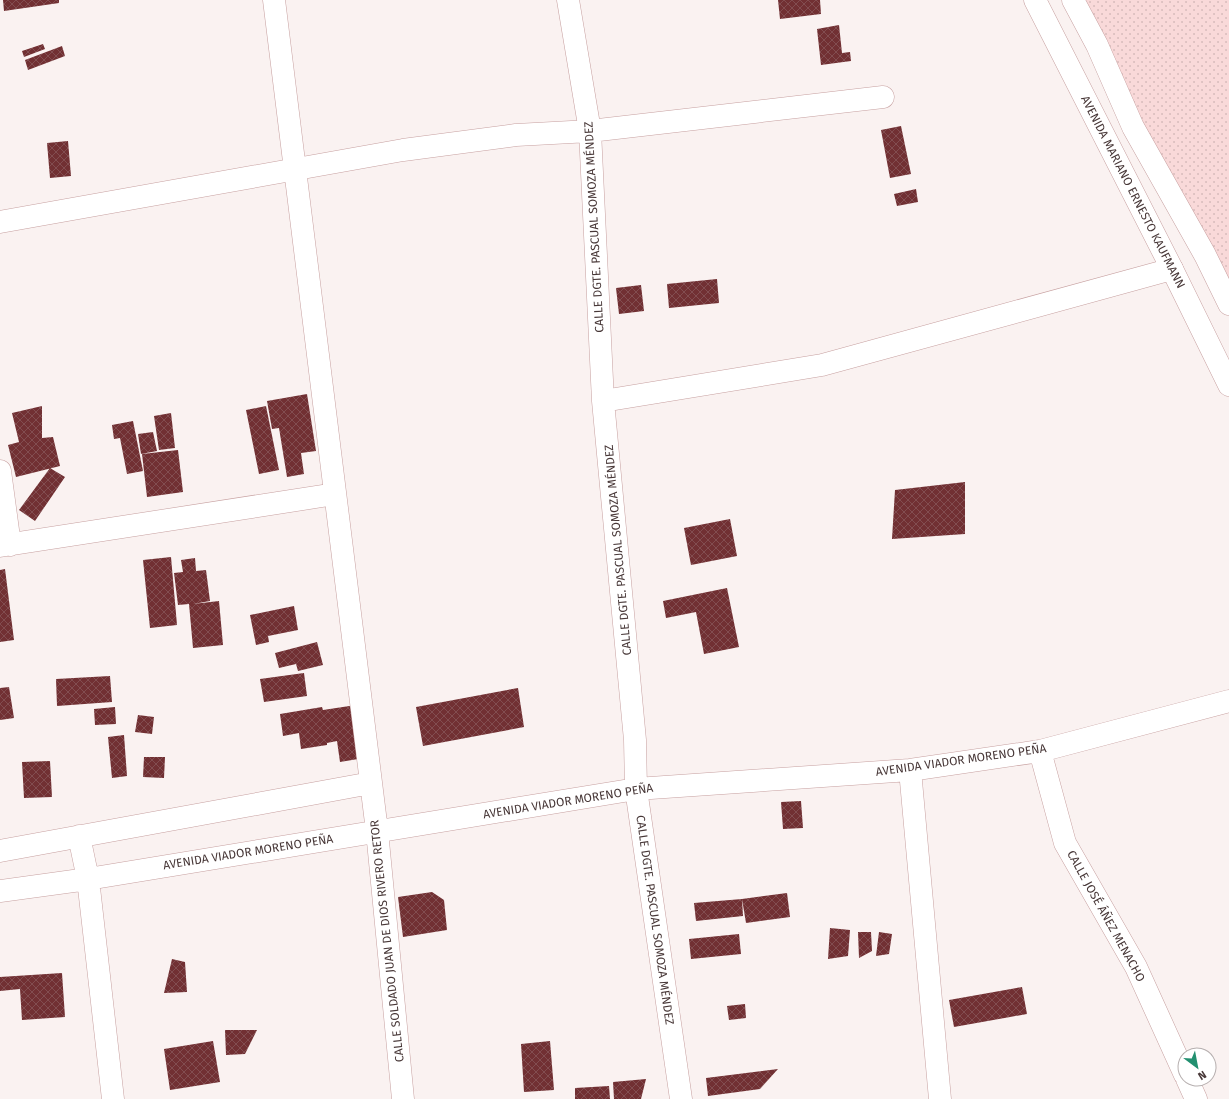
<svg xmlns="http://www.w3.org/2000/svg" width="1229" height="1099" font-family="'Fira Sans',sans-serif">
<defs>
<pattern id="grass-dots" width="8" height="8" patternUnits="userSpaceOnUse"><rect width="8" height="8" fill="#f9d9d9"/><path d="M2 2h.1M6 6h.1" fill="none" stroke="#d7bbbb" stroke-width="1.8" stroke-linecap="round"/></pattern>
<pattern id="building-cross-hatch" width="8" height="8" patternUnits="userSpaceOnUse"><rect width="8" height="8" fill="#713033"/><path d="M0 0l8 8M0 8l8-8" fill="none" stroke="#824d50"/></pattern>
</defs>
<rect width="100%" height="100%" fill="#faf2f1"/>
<path fill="url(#grass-dots)" d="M1084,0H1229V310Z"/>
<path fill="url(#building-cross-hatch)" d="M3,0H59V3L4,11Z
M778,0H820L821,14L780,19Z
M839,25L842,53L850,52L851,61L821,65L817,29Z
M43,44L45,49L24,57L22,51Z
M62,46L65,56L28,70L25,60Z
M901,126L911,174L890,178L881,130Z
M68,141L71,176L50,178L47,143Z
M916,189L918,202L897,206L894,194Z
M717,279L719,303L669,308L667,284Z
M641,285L644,311L619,314L616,288Z
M307,394L316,451L301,453L304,474L287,477L279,428L272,429L267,401Z
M42,406V438L53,437L60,466L16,477L8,445L19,442L12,413Z
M266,406L279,470L259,474L246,410Z
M171,413L175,448L159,450L154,416Z
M133,421L143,471L127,474L120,438L114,439L112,425Z
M153,432L157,451L141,454L138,434Z
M178,450L183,492L147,497L142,454Z
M50,468L65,477L35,521L19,510Z
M965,482V534L892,539L895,490Z
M730,519L737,556L691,565L684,528Z
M171,557L177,625L150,628L143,560Z
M195,558L196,571L206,570L210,601L193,604L219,601L223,645L193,648L189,604L178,605L174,573L183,572L181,560Z
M5,569L14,640L0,642V570Z
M727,588L739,647L704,654L696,612L666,618L663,601Z
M294,606L298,630L268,636L269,642L256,645L250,615Z
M317,642L323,665L298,671L296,664L279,668L275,653Z
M304,673L307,696L264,702L260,679Z
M110,676L112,702L57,706L56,679Z
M9,687L14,718L0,720V688Z
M518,688L524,727L423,746L416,707Z
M356,705L364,758L340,762L337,741L327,743V745L301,749L299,733L283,736L280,714L322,707L323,710Z
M115,707L116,724L95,725L94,709Z
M138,715L154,717L152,734L135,732Z
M124,735L127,776L112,778L108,737Z
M144,757H165L164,778L143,777Z
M50,761L52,797L24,798L22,762Z
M801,801L803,828L783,829L781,802Z
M432,892L444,900L447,930L403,937L398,897Z
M787,893L790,917L746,923L742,899Z
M742,899L743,916L696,921L694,903Z
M830,928L850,930L848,956L828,959Z
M858,932H871L872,951L859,958Z
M879,932L892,934L889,954L876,956Z
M739,934L741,954L691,959L689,939Z
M172,959L185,962L187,992L164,993Z
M62,973L65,1017L22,1020L20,989L0,991V977Z
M1022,987L1027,1014L954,1027L949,1000Z
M745,1004L746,1018L729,1020L727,1006Z
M225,1030H257L245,1054L226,1055Z
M213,1041L220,1082L170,1090L164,1049Z
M550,1041L554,1090L524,1092L521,1044Z
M778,1069L760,1089L708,1096L706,1078Z
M646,1079L641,1099H614L613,1082Z
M609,1086L610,1099H575V1088Z"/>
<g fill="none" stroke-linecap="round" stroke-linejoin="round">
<defs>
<path id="street" d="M274,0L377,831L403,1099
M568,0L590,131L603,401L635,740L636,789L681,1099
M0,222L403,150L516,135L590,131L883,97
M603,401L822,365L1172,269
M0,471L10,545
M0,546L335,494
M1040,751L1065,843L1136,967L1185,1075
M910,770L940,1099
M79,836L88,879L113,1099
M0,851L371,783
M0,891L88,879L636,789L910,770L1040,751L1229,701
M1187,1079L1196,1099"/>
<path id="secondary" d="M1035,0L1172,269L1229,385
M1073,0L1097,45L1133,127L1205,255L1229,304"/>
</defs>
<use href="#street" stroke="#c7a0a0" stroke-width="23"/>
<use href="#secondary" stroke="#c7a0a0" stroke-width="23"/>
<use href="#street" stroke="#fff" stroke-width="22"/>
<use href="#secondary" stroke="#fff" stroke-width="22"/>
</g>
<g text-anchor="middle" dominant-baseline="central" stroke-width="4" stroke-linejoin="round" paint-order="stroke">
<g font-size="12" fill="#483838" stroke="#fff">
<text transform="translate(1133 192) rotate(63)">AVENIDA MARIANO ERNESTO KAUFMANN</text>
<text transform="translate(594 227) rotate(-93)">CALLE DGTE. PASCUAL SOMOZA MÉNDEZ</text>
<text transform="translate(618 550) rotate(-95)">CALLE DGTE. PASCUAL SOMOZA MÉNDEZ</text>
<text transform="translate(961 760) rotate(-8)">AVENIDA VIADOR MORENO PEÑA</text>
<text transform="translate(568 801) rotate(-9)">AVENIDA VIADOR MORENO PEÑA</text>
<text transform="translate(248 852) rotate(-9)">AVENIDA VIADOR MORENO PEÑA</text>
<text transform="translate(1106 916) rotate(61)">CALLE JOSÉ ÁÑEZ MENACHO</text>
<text transform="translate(655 920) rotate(82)">CALLE DGTE. PASCUAL SOMOZA MÉNDEZ</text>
<text transform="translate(387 941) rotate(-96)">CALLE SOLDADO JUAN DE DIOS RIVERO RETOR</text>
</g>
</g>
<g transform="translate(1197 1067) rotate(148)"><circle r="19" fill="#ffffff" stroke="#b6afaf"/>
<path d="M0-3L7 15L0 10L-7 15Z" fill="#229070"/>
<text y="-6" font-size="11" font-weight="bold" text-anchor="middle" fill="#483838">N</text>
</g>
</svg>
